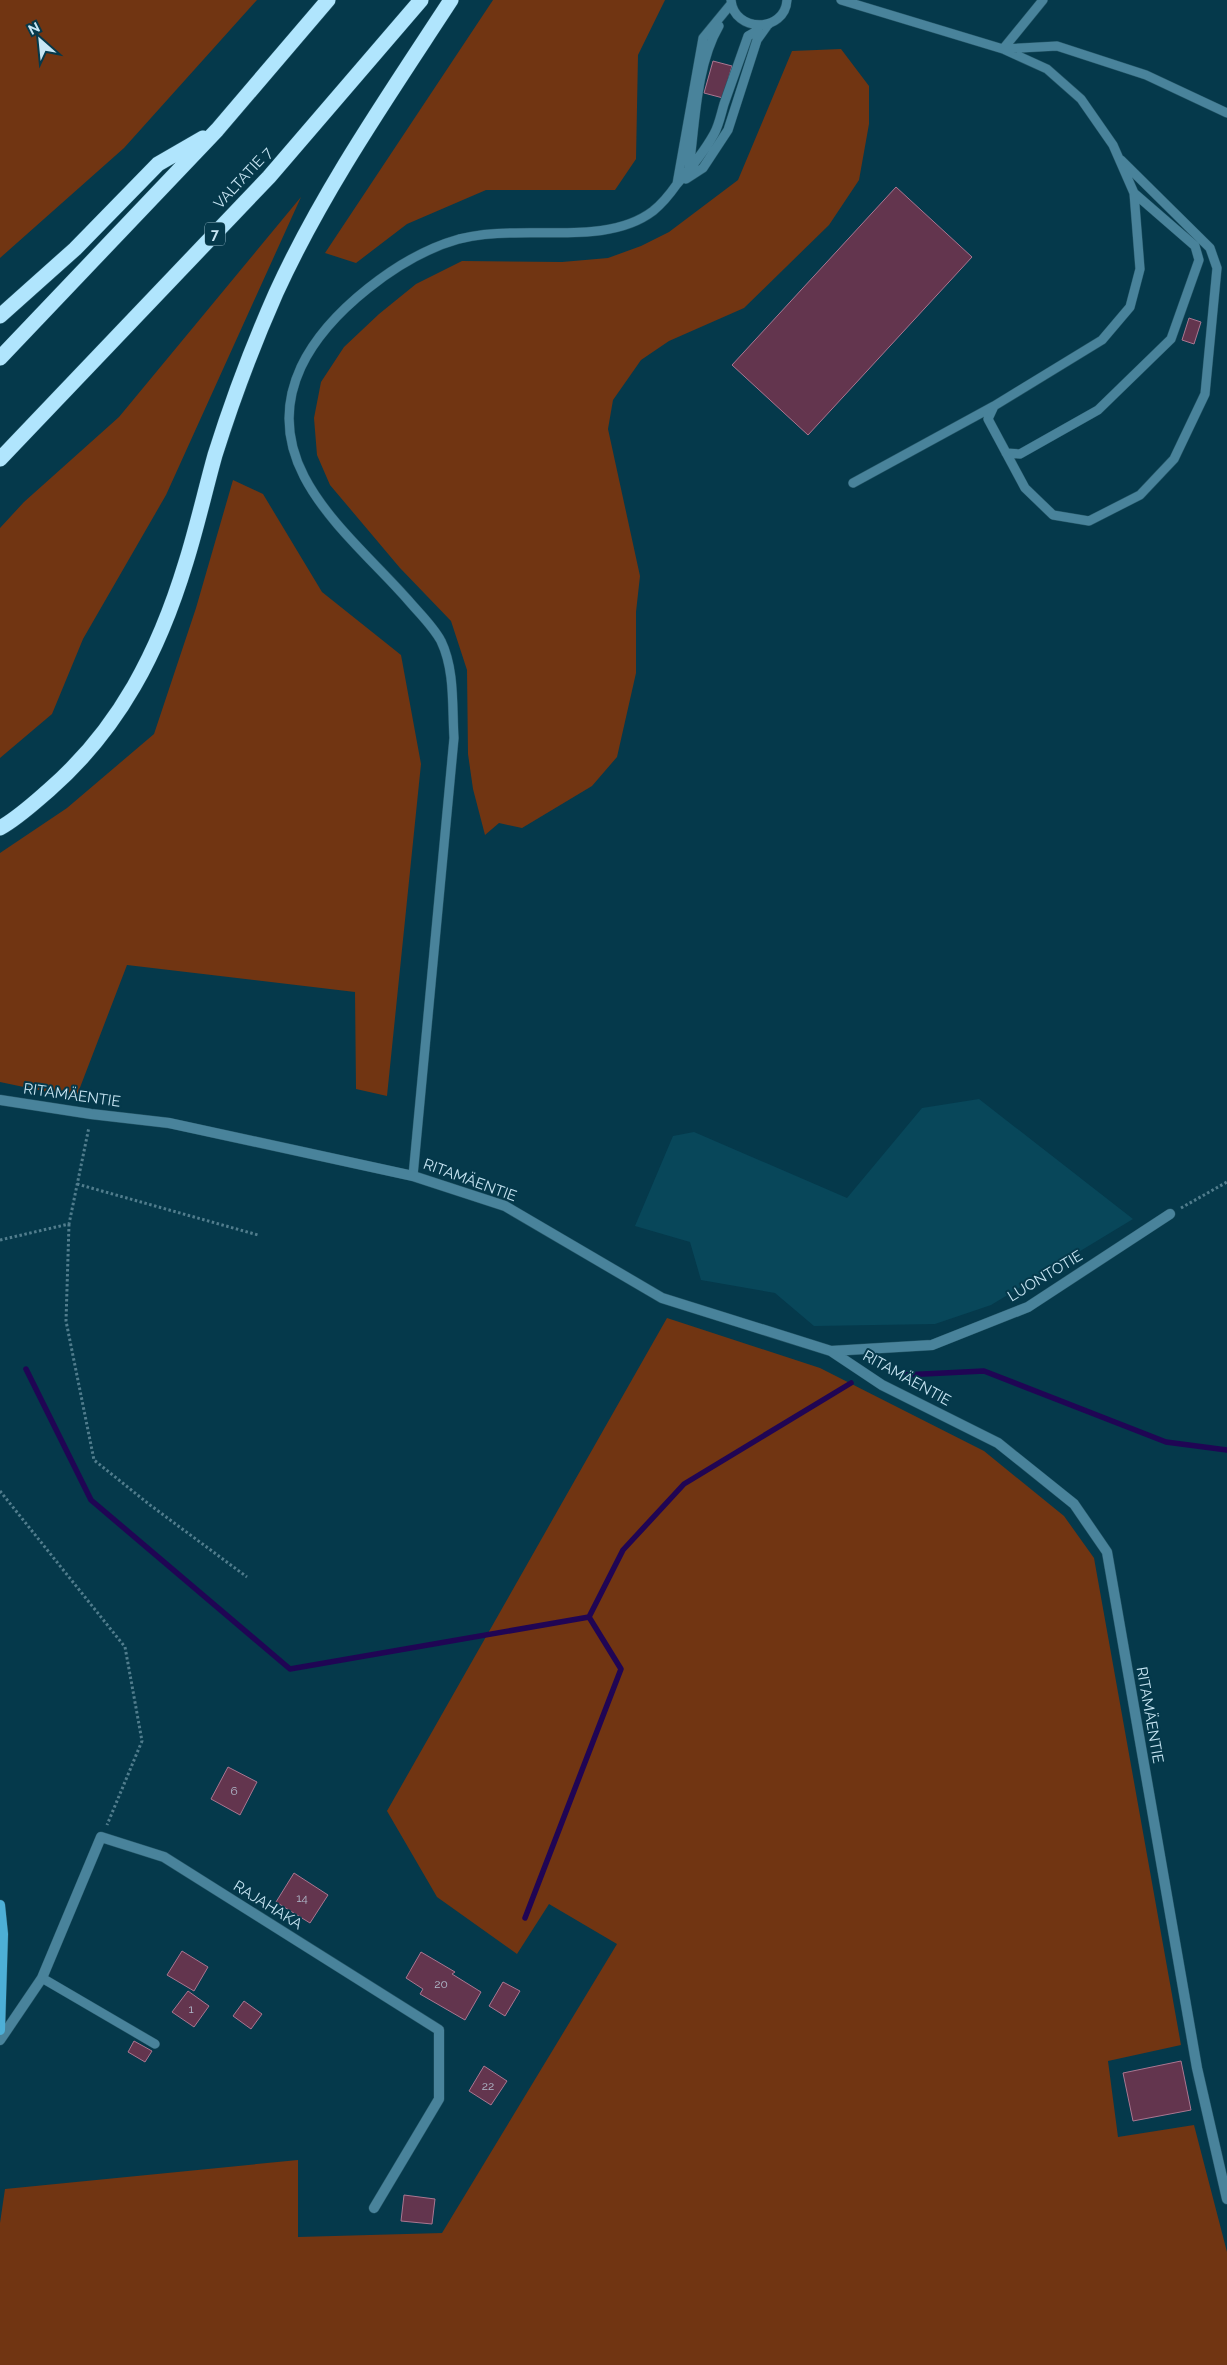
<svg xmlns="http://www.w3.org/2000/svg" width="1227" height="2365" font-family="Raleway,sans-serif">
<rect width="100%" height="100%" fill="#05394b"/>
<path fill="#08475a" d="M979,1099L1133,1219L991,1305L935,1324L814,1326L775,1293L701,1280L690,1242L635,1226L673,1136L694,1132L847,1198L922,1108Z"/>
<path fill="#713512" d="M0,0H257L124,148L0,258Z
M493,0H665L638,55L636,159L615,190H486L407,224L356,263L325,253Z
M841,49L869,86V124L859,180L829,225L744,308L669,341L641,360L613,400L608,429L640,576L636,612V673L617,757L592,786L522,828L499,823L485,835L473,789L468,754L467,670L451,621L400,568L330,485L317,455L314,418L321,382L344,347L379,314L416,284L462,261L562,262L608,258L641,246L669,232L738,180L792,51Z
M301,197L166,495L83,639L52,714L0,758V528L24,502L119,417Z
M233,480L263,494L322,592L401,655L421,764L387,1096L356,1089L355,992L127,965L76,1098L0,1082V853L67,808L154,734L196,608Z
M667,1318L820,1368L984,1451L1064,1516L1094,1558L1181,2045L1108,2061L1118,2137L1194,2125L1227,2252V2365H0V2223L5,2189L298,2160V2237L442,2233L617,1944L549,1904L517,1954L437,1897L387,1811Z"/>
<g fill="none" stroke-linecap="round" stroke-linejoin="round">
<path stroke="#200554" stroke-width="5.5" d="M26,1369L91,1500L290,1669L589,1617
M903,1375L984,1371L1166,1442L1227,1450
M525,1918L621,1669L589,1617L623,1550L684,1484L851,1383"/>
</g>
<path fill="#63354e" stroke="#aa7691" d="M713,61L732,66L723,98L704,93Z
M896,187L972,257L808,435L732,365Z
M1189,318L1201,322L1194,344L1182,340Z
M228,1767L257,1782L240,1815L211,1799Z
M294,1873L328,1895L310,1923L276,1902Z
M182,1951L208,1967L194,1991L167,1975Z
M421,1952L455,1972L452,1974L481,1992L465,2020L420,1994L423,1989L406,1978Z
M503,1982L520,1991L505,2016L489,2006Z
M188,1991L209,2006L194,2027L172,2012Z
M244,2001L262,2014L251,2029L233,2016Z
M134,2041L152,2051L145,2062L128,2052Z
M1181,2061L1191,2110L1133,2121L1123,2073Z
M484,2066L507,2081L491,2105L469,2091Z
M404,2195L435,2199L432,2224L401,2221Z"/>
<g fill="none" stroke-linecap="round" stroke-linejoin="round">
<defs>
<path id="lane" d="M731,0C734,33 785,33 787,0
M841,0L1003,49L1047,69L1081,99L1113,145L1134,193L1140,269L1130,307L1102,340L994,406L988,419L1025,488L1053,515L1089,521L1140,495L1174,459L1205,394L1217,268L1210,248L1121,160
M1043,0L1003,49L1057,46L1146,75L1227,113
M689,169C695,125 696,65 719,26
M686,179L703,168L728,130L757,40L767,26
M677,184L703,38L731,4
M1006,453L1020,454L1098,410L1171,339L1199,260L1195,246L1134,193
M853,483L994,406
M413,1176L454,738C452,706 455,670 441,641C433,626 419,613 408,600C351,535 255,466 301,367C327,312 401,255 459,239C476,235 494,233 511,233C556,231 615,240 653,211C663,203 670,194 677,184C691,168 704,152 714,134C719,125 721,114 724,104C732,81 740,59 748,36L769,24
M42,1978L155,2044"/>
<path id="street" d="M0,1100L91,1114L169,1123L413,1176L505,1206L662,1298L831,1351L882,1385L998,1443L1074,1504L1107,1552L1197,2068L1227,2199
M831,1351L932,1345L1028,1307L1170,1214
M0,2040L42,1978L101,1837L164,1857L439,2030V2099L374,2208"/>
<path id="secondary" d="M0,1905L3,1934L0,2030"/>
<path id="highway" d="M0,316L75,249L158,164L203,138
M0,358L217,130L328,0
M0,459L269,177L421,0
M0,828C18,818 34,803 49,790C120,728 159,651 186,562C197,527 205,491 215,455C232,401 253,345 276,293C323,190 389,95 451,0"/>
</defs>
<use href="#lane" stroke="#245566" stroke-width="10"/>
<use href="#street" stroke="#245566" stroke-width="11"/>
<use href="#secondary" stroke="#245566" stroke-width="11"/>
<use href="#highway" stroke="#245566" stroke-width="16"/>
<path stroke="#517d8d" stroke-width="3" stroke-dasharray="2.5 2.5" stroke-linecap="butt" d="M77,1184L258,1235
M1181,1208L1227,1182
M69,1224L66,1321L94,1460L150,1505L247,1577
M0,1240L69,1224L89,1127
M0,1491L125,1647L142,1741L107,1825"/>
<use href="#lane" stroke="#49839b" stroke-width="9"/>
<use href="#street" stroke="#49839b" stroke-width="10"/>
<use href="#secondary" stroke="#4dafd6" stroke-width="10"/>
<use href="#highway" stroke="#b0e5fd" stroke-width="15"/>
</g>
<g text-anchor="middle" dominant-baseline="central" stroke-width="4" stroke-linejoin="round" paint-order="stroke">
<g font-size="12" fill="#afbaca">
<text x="234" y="1791">6</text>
<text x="302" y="1898">14</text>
<text x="441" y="1984">20</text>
<text x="191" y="2009">1</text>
<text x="488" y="2086">22</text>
</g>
<rect fill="#05394b" stroke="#8eb2c1" stroke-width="1" x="205" y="222.5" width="20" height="23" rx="4"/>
<g font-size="14" font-weight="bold" fill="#c8e6f4">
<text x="215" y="234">7</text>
</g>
<g font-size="15" fill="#c8e6f4" stroke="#05394b">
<text transform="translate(243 178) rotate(-47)">VALTATIE 7</text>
<text transform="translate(72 1095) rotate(8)">RITAMÄENTIE</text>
<text transform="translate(470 1180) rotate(20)">RITAMÄENTIE</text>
<text transform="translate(1045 1276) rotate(-31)">LUONTOTIE</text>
<text transform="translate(907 1378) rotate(29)">RITAMÄENTIE</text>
<text transform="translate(1150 1715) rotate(80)">RITAMÄENTIE</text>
<text transform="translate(268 1905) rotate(32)">RAJAHAKA</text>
</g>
</g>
<g transform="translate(40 40) rotate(333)" stroke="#05394b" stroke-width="4" paint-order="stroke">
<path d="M0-4L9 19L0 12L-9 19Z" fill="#c8e6f4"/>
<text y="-8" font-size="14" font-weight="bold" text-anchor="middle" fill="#c8e6f4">N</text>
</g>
</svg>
